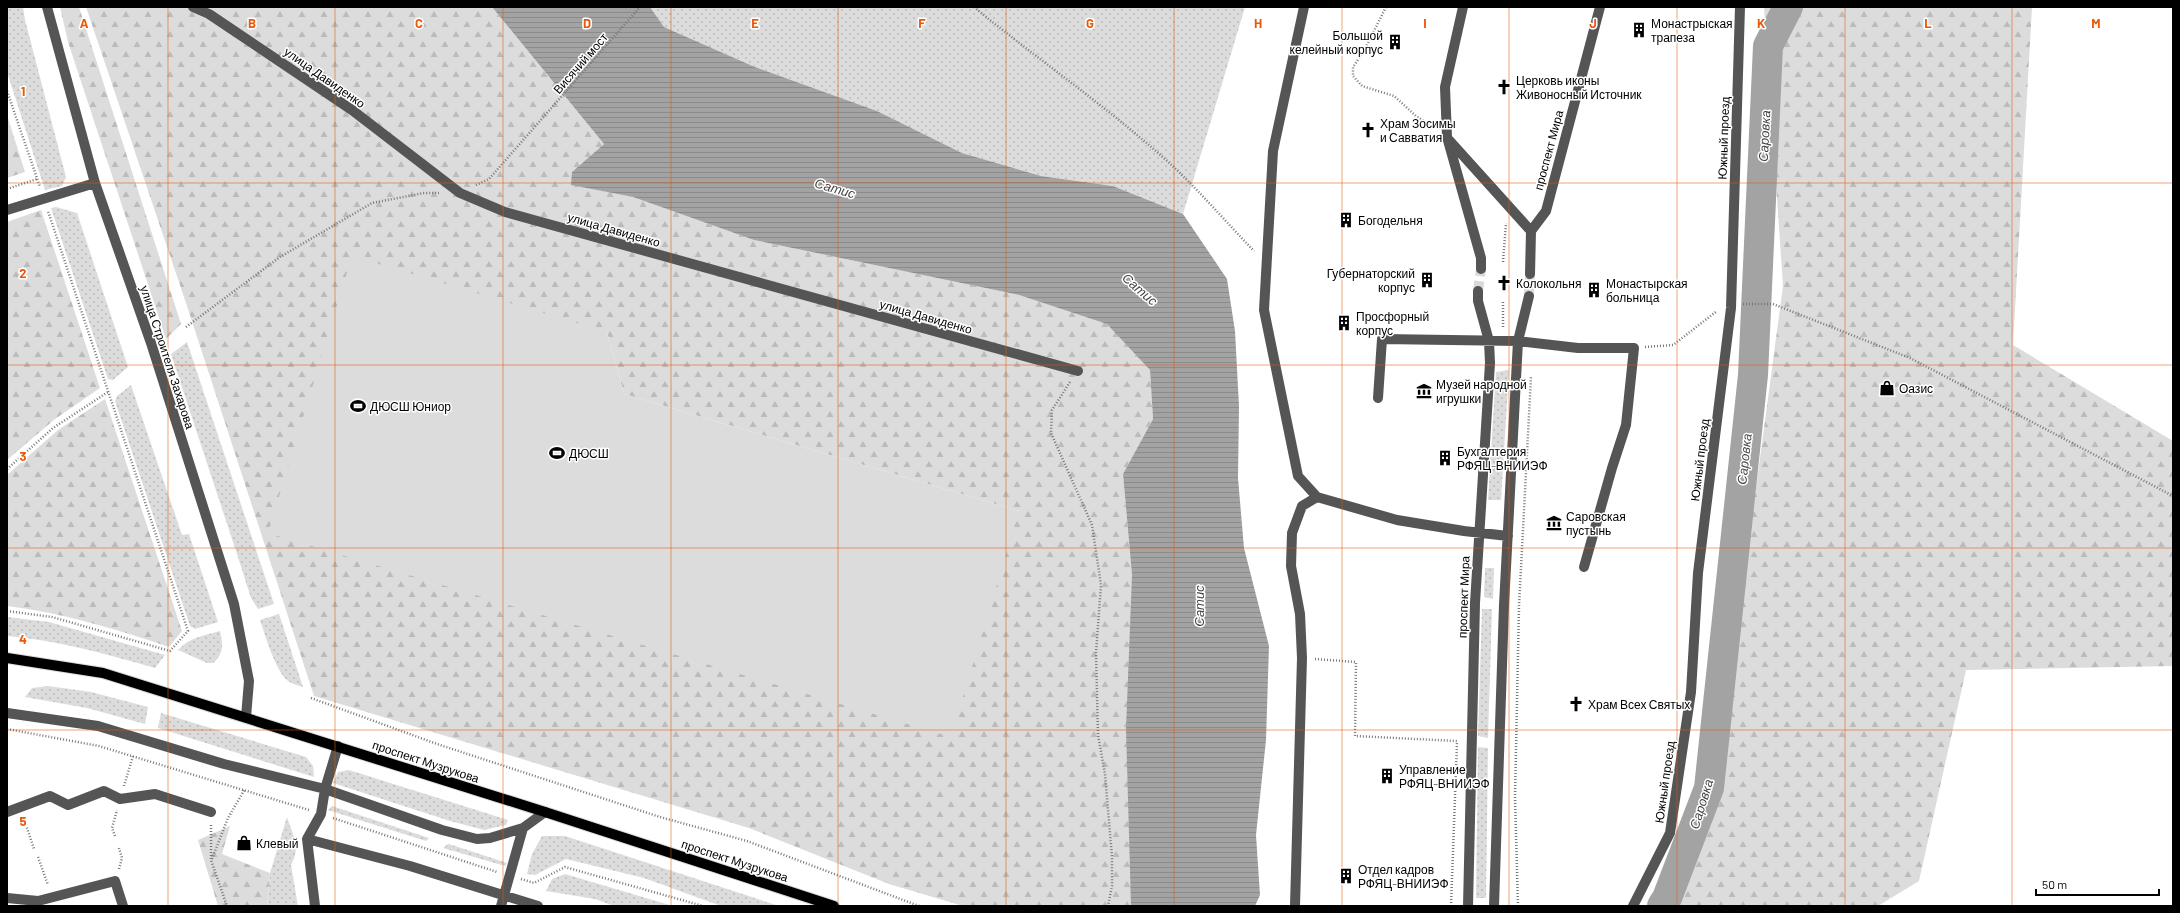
<svg xmlns="http://www.w3.org/2000/svg" width="2180" height="913" font-family="Barlow,sans-serif">
<defs>
<pattern id="grass-dots" width="8" height="8" patternUnits="userSpaceOnUse"><rect width="8" height="8" fill="#dcdcdc"/><path d="M2 2h.1M6 6h.1" fill="none" stroke="#bbb" stroke-width="1.8" stroke-linecap="round"/></pattern>
<pattern id="forest-firs" width="22" height="20" patternUnits="userSpaceOnUse"><rect width="22" height="20" fill="#dcdcdc"/><path d="M5 1l3.5 6h-7zM16 11l3.5 6h-7z" fill="#bbb"/></pattern>
<pattern id="water-rules" width="6" height="5" patternUnits="userSpaceOnUse"><rect width="6" height="5" fill="#a3a3a3"/><path d="M0 2.5h6" fill="none" stroke="#8b8b8b"/></pattern>
</defs>
<rect width="100%" height="100%" fill="#fff"/>
<path fill="url(#grass-dots)" d="M7,7H23L25,20L66,177L62,186L45,190L7,72Z
M650,7H1245L1183,214L1113,186L1041,176L962,153L877,111L755,67L664,27Z
M56,207L77,213L128,367L113,380L108,379L51,208Z
M187,342L274,604L258,609L251,598L237,554L171,354Z
M1509,370L1501,500H1488L1496,372Z
M131,385L182,535L189,534L218,622L195,629L190,626L115,401L117,396Z
M1485,568H1494L1493,599L1484,597Z
M1482,609H1492L1488,738L1478,736Z
M279,614L303,687C298,685 292,684 288,681C276,672 265,635 260,620Z
M7,617L49,622L165,655L155,668C106,654 57,640 7,636Z
M220,631C223,644 224,654 213,663H207L178,650C188,638 206,635 220,631Z
M48,686L91,692L148,707L145,724L87,708L25,697L32,688Z
M161,713L306,757L313,766L314,777L158,728Z
M1478,747L1488,748L1486,898H1476Z
M349,770L508,820L506,825L484,830L450,821L333,783L338,772Z
M332,806L429,838L426,841L328,810Z
M287,817C293,836 301,847 291,865L298,906H267L270,873Z
M542,836H565L779,906H721L644,878L566,859L535,875L527,874L532,854Z
M448,844H449L507,863L505,866L443,848Z
M565,874L673,906H614L595,899L546,891L552,879Z"/>
<path fill="url(#forest-firs)" fill-rule="evenodd" d="M60,7H79L181,324L166,339L68,42Z
M86,7H492L604,144L572,172V185L633,197L754,240L1019,295L1108,324L1150,370L1153,419L1123,474L1132,575L1131,906H963L889,884L749,828L314,696L187,306ZM607,332L624,394L1019,511L268,533Z
M1764,7H2032L2013,345L2173,441V666L1966,670L1919,881L1878,906H1661L1711,825L1783,286Z
M7,115L25,172L7,178Z
M41,210L100,388L55,419L7,460V222Z
M105,399L182,631L169,647C116,629 63,613 7,606V475L58,430Z
M230,826L222,854L270,873L267,906H218L198,840Z"/>
<path fill="#dcdcdc" d="M352,256L607,332L624,394L1019,511L951,737L268,533Z"/>
<path fill="url(#water-rules)" d="M492,7H650L664,27L755,67L877,111L962,153L1041,176L1113,186L1183,214L1227,279L1235,331L1239,406L1238,478L1244,548L1269,646L1266,740L1256,835L1260,895L1255,906H1131L1126,729L1132,575L1123,474L1153,419L1150,370L1107,324L1019,295L754,240L633,197L571,185L572,172L604,144Z"/>
<g fill="none" stroke-linecap="round" stroke-linejoin="round">
<path stroke="#a3a3a3" stroke-width="30" d="M1662,906L1667,898L1709,788L1753,375L1768,46L1788,7"/>
<path stroke="#d9d9d9" stroke-width="10" stroke-dasharray="10 5" stroke-linecap="butt" d="M1478,291L1481,269
M1529,296L1530,274"/>
<defs>
<path id="major" d="M7,658L103,673L545,812L834,906"/>
</defs>
<use href="#major" stroke="#dbdbdb" stroke-width="12"/>
<path stroke="#777" stroke-width="2.5" stroke-dasharray="1 2" stroke-linecap="butt" d="M974,7C1037,59 1105,105 1166,160C1197,188 1225,221 1254,251
M1386,7L1364,51L1353,67V76L1362,86L1394,96L1416,116L1433,127
M7,91L40,187
M476,185L489,179L640,7
M7,189L37,179
M1503,262L1506,223
M1503,302V328
M1743,304H1773L1910,358L2173,496
M186,327L280,257L372,203L424,193H439
M1645,347L1673,345L1717,311
M1070,382L1052,410L1051,433L1092,525L1101,585L1096,653L1098,735L1105,774L1112,857V886L1108,906
M7,469L53,428L108,392
M7,611L52,617L170,651L188,631L48,211
M1315,659L1356,662L1355,736L1457,741
M311,698L437,744L660,817L747,841L919,906
M7,729L99,746L309,810
M124,786L133,756
M333,818L497,872
M24,819L34,849
M211,825V860L227,906
M115,836L112,828L117,810
M38,857L48,885
M212,859L228,818L245,789
M119,869L122,858L119,848
M521,879L534,883L565,867L703,906
M1451,906L1457,743
M1518,906L1515,797L1519,606L1531,377"/>
<path stroke="#555" stroke-width="10" d="M47,7L95,183L151,343L234,604L249,681L246,717
M193,7L209,14L352,110L460,193L505,212L1078,371
M1304,7L1273,151L1264,310L1298,476L1317,497L1397,520L1464,531L1508,536
M1463,7L1445,87L1447,137L1481,258V269
M1449,140L1531,231
M7,210L95,183
M1530,274L1531,231L1546,211L1600,7
M1378,398L1382,339L1518,341L1578,348H1634L1626,425L1612,468L1584,567
M7,713L98,726L224,764L325,789L442,830L477,839L490,838L523,828L545,812
M7,812L50,796L68,805L104,791L120,799L155,794L211,812
M307,839L410,866L538,906
M7,898L38,901L115,881L123,906
M315,906L307,839L321,814L325,789L338,746
M501,906L523,828
M1295,906L1302,658L1300,614L1291,566L1292,533L1302,506L1317,497
M1468,906L1475,603L1490,363L1489,341L1478,301V291
M1494,906L1504,605L1518,341L1529,296
M1633,906L1670,833L1691,692L1698,573L1731,308L1740,7"/>
<use href="#major" stroke="#000" stroke-width="10"/>
</g>
<path fill="none" stroke="#e8590c" stroke-width="1" stroke-opacity="0.55" d="M168,7V906M335,7V906M503,7V906M671,7V906M838,7V906M1006,7V906M1174,7V906M1342,7V906M1509,7V906M1677,7V906M1845,7V906M2012,7V906M7,183H2173M7,365H2173M7,548H2173M7,730H2173"/>
<defs>
<symbol id="building-bare" viewBox="-9 -9 18 18"><path d="M-4-6H4V6H1V3H-1V6H-4ZM-2.5-4.3h1.7v1.8h-1.7ZM.8-4.3h1.7v1.8H.8ZM-2.5-1h1.7V.8h-1.7ZM.8-1h1.7V.8H.8Z" fill="#000" stroke="#fff" stroke-width="2.5" paint-order="stroke"/></symbol>
<symbol id="church-bare" viewBox="-9 -9 18 18"><path d="M-1.2-6h2.4v3.5h3.3v2.4h-3.3V6h-2.4V-.1h-3.3v-2.4h3.3Z" fill="#000" stroke="#fff" stroke-width="2.5" paint-order="stroke"/></symbol>
<symbol id="shop-bare" viewBox="-9 -9 18 18"><path d="M-5-2.5h2.3a2.7 3.5 0 0 1 5.4 0H5L5.5 6h-11ZM-1.5-2.5h3a1.5 2.3 0 0 0-3 0Z" fill="#000" stroke="#fff" stroke-width="2.5" paint-order="stroke"/></symbol>
<symbol id="museum-bare" viewBox="-9 -9 18 18"><path d="M0-6L6-3V-2H-6V-3ZM-5-1h2V3h-2ZM-1-1h2V3h-2ZM3-1h2V3H3ZM-6 4H6V6H-6Z" fill="#000" stroke="#fff" stroke-width="2.5" paint-order="stroke"/></symbol>
<symbol id="stadium-bare" viewBox="-9 -9 18 18"><path d="M0-5a6.5 5 0 1 0 0 10a6.5 5 0 1 0 0-10ZM-3.5-1.8h7v3.6h-7Z" fill="#000" stroke="#fff" stroke-width="2.5" paint-order="stroke"/></symbol>
</defs>
<g fill-rule="evenodd">
<use href="#building-bare" x="1628" y="19" width="22" height="22"/>
<use href="#building-bare" x="1384" y="31" width="22" height="22"/>
<use href="#church-bare" x="1493" y="76" width="22" height="22"/>
<use href="#church-bare" x="1357" y="119" width="22" height="22"/>
<use href="#building-bare" x="1335" y="209" width="22" height="22"/>
<use href="#building-bare" x="1416" y="269" width="22" height="22"/>
<use href="#church-bare" x="1493" y="272" width="22" height="22"/>
<use href="#building-bare" x="1583" y="279" width="22" height="22"/>
<use href="#building-bare" x="1333" y="312" width="22" height="22"/>
<use href="#shop-bare" x="1876" y="377" width="22" height="22"/>
<use href="#museum-bare" x="1413" y="380" width="22" height="22"/>
<use href="#stadium-bare" x="347" y="395" width="22" height="22"/>
<use href="#stadium-bare" x="546" y="442" width="22" height="22"/>
<use href="#building-bare" x="1434" y="447" width="22" height="22"/>
<use href="#museum-bare" x="1543" y="512" width="22" height="22"/>
<use href="#church-bare" x="1565" y="693" width="22" height="22"/>
<use href="#building-bare" x="1376" y="765" width="22" height="22"/>
<use href="#shop-bare" x="233" y="832" width="22" height="22"/>
<use href="#building-bare" x="1335" y="865" width="22" height="22"/>
</g>
<g text-anchor="middle" dominant-baseline="central" stroke-width="3" stroke-linejoin="round" paint-order="stroke">
<g font-size="12" fill="#000" stroke="#fff" text-anchor="start">
<text x="1651" y="23">Монастрыская<tspan x="1651" dy="14">трапеза</tspan></text>
<text x="1383" y="35" text-anchor="end">Большой<tspan x="1383" dy="14">келейный корпус</tspan></text>
<text x="1516" y="80">Церковь иконы<tspan x="1516" dy="14">Живоносный Источник</tspan></text>
<text x="1380" y="123">Храм Зосимы<tspan x="1380" dy="14">и Савватия</tspan></text>
<text x="1358" y="220">Богодельня</text>
<text x="1415" y="273" text-anchor="end">Губернаторский<tspan x="1415" dy="14">корпус</tspan></text>
<text x="1516" y="283">Колокольня</text>
<text x="1606" y="283">Монастырская<tspan x="1606" dy="14">больница</tspan></text>
<text x="1356" y="316">Просфорный<tspan x="1356" dy="14">корпус</tspan></text>
<text x="1436" y="384">Музей народной<tspan x="1436" dy="14">игрушки</tspan></text>
<text x="1899" y="388">Оазис</text>
<text x="370" y="406">ДЮСШ Юниор</text>
<text x="1457" y="451">Бухгалтерия<tspan x="1457" dy="14">РФЯЦ-ВНИИЭФ</tspan></text>
<text x="569" y="453">ДЮСШ</text>
<text x="1566" y="516">Саровская<tspan x="1566" dy="14">пустынь</tspan></text>
<text x="1588" y="704">Храм Всех Святых</text>
<text x="1399" y="769">Управление<tspan x="1399" dy="14">РФЯЦ-ВНИИЭФ</tspan></text>
<text x="256" y="843">Клевый</text>
<text x="1358" y="869">Отдел кадров<tspan x="1358" dy="14">РФЯЦ-ВНИИЭФ</tspan></text>
</g>
<g font-size="12" fill="#000" stroke="#fff">
<text transform="translate(580 63) rotate(-49)">Висячий мост</text>
<text transform="translate(325 77) rotate(35)">улица Давиденко</text>
<text transform="translate(1723 138) rotate(-88)">Южный проезд</text>
<text transform="translate(1548 150) rotate(-75)">проспект Мира</text>
<text transform="translate(614 229) rotate(16)">улица Давиденко</text>
<text transform="translate(926 316) rotate(16)">улица Давиденко</text>
<text transform="translate(168 357) rotate(72)">улица Строителя Захарова</text>
<text transform="translate(1699 460) rotate(-83)">Южный проезд</text>
<text transform="translate(1463 597) rotate(-88)">проспект Мира</text>
<text transform="translate(426 761) rotate(18)">проспект Музрукова</text>
<text transform="translate(1664 782) rotate(-82)">Южный проезд</text>
<text transform="translate(735 860) rotate(18)">проспект Музрукова</text>
</g>
<g font-size="13" font-style="italic" fill="#444" stroke="#fff">
<text transform="translate(1764 136) rotate(-87)">Саровка</text>
<text transform="translate(835 188) rotate(16)">Сатис</text>
<text transform="translate(1140 289) rotate(41)">Сатис</text>
<text transform="translate(1744 459) rotate(-84)">Саровка</text>
<text transform="translate(1199 606) rotate(-90)">Сатис</text>
<text transform="translate(1701 804) rotate(-73)">Саровка</text>
</g>
</g>
<g font-size="13" text-anchor="middle" font-weight="bold" fill="#e8590c" stroke="#fff" stroke-width="3" stroke-linejoin="round" paint-order="stroke">
<text x="84" y="28">A</text>
<text x="252" y="28">B</text>
<text x="419" y="28">C</text>
<text x="587" y="28">D</text>
<text x="755" y="28">E</text>
<text x="922" y="28">F</text>
<text x="1090" y="28">G</text>
<text x="1258" y="28">H</text>
<text x="1425" y="28">I</text>
<text x="1593" y="28">J</text>
<text x="1761" y="28">K</text>
<text x="1928" y="28">L</text>
<text x="2096" y="28">M</text>
<text x="23" y="96">1</text>
<text x="23" y="278">2</text>
<text x="23" y="461">3</text>
<text x="23" y="644">4</text>
<text x="23" y="826">5</text>
</g>
<rect width="2180" height="913" fill="none" stroke="#000000" stroke-width="16"/>
<path d="M2036 889v6h123v-6" fill="none" stroke="#000000" stroke-width="2"/>
<text x="2042" y="889" font-size="12" fill="#000000" stroke="#ffffff" stroke-width="3" paint-order="stroke">50 m</text>
</svg>
